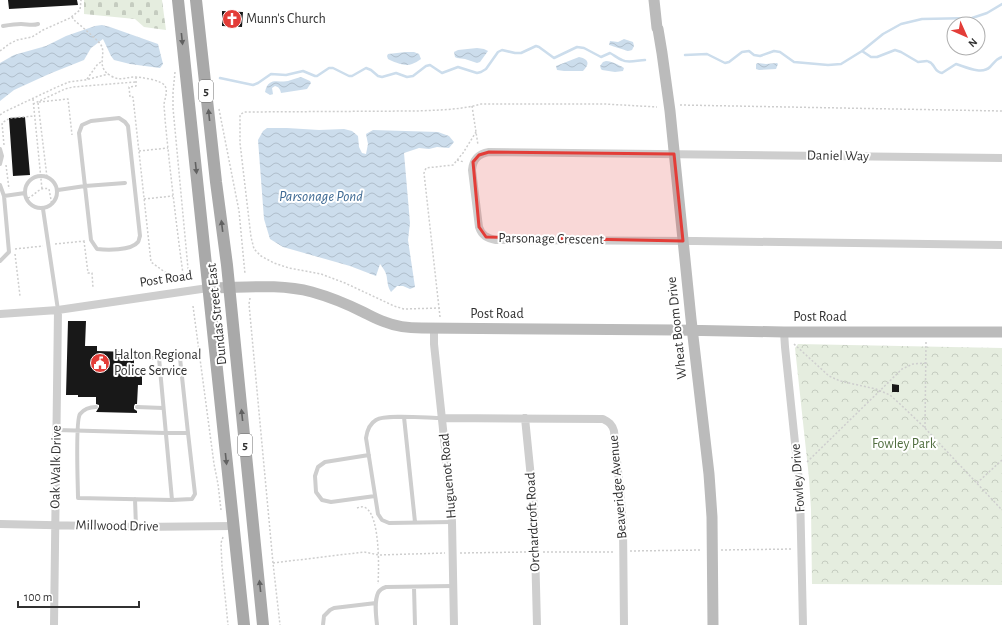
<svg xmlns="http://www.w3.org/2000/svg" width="1002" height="625" font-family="'Alegreya Sans',sans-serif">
<defs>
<pattern id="cemetery-stones" width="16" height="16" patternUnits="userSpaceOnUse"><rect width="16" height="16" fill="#e5eddf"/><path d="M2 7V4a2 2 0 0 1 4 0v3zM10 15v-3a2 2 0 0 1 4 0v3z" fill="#c5ccc0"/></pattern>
<pattern id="park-crowns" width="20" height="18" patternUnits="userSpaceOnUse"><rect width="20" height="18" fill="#e5eddf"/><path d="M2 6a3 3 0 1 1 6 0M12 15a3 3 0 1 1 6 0" fill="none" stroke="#c5ccc0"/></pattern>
<pattern id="water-waves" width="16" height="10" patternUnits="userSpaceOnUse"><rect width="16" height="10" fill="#ccddec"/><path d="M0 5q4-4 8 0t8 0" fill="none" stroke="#b0becb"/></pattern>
</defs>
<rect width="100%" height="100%" fill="#fff"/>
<path fill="url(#cemetery-stones)" d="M84,0H162L166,30L144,27L135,19L84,14Z"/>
<path fill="url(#park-crowns)" d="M798,344L1002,348V585L812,584L811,509L809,478L795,348Z"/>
<path fill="url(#water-waves)" d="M102,25L110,27L158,44L163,64L160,68L130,64L114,60L111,56L103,39L91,48L84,60L49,74L14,90L0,101V63L14,55L46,46L66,36L95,26Z
M624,39L633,42L634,46L632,50C631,50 630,51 628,51C627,51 610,45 609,45L610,41L618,42Z
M477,48L484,49L488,51L480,62L477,63L465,59L457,58L455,57L454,52L458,50Z
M406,52H414L419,54L421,59C418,61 415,63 412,64C405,67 394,62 388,59L387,56L388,54Z
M579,57C589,59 590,64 583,71H564L557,70L556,66Z
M606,61C612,61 619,65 624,68L623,71L615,72L602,70L601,69L600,66L603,62Z
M758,63L766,64L777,63L778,64L776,69L759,70L756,69V64Z
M301,77L310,81L311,83L307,89L281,93C280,89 279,87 275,86L272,88L273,94L270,95L265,92C268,76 279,83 288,81C292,80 296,78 301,77Z
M267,128H287L319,130L344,129L352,131L358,136L359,147L362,153L366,154L368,144L366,134L373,130L438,132L449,136L454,142L449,148L437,147L429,149L419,148L404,153L410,223L408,240L415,287L410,289L403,286H397L391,292C388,287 388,285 387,279C387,273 383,268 380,264L376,276L350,266L283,247L270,239L264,219L258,140L263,131Z"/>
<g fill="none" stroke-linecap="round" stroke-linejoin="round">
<path stroke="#ccddec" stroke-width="2.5" d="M862,51L883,34L901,24L922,19L972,18L987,13L1002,4
M685,55L707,54L725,63L729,62L742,52L749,51L754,55L760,56L774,51L780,52L794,62L828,65L841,64L862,51L871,57H877L895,50L901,52L918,62L927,61C929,62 931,62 932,64C936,68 935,72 942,73L956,64C966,67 982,75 990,67C994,63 996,59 1002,57
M220,78L253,85L258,83L271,74L286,75L303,71L315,76H317L329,68H333L349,76H352L366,68L371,70L378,76L382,77L396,73L407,77L413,76L426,66L430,65L442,73L458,67L477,73L481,72L486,69L498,52L502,50L515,53H521L536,46L539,47L554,58L577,47L584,48L601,57L610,53C614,55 617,58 622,60C628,64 638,60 645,60"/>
</g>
<path fill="#181818" d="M8,0H77L78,5L9,9Z
M222,11L243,12L242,27L222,26Z
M25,117L30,175L13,176L9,118Z
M68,321H86L85,346H97V351L129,352V359H134V368H142V385H138L137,404H135L134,406V409L137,411V413L96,412L99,407V405L96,404V397H78V395H66Z
M892,384L899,385V392H892Z"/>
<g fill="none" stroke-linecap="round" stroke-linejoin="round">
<path stroke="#cecece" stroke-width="1.5" stroke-dasharray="2 2" stroke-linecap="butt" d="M72,17L74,20C81,26 97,39 101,45C107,55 94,68 113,77C120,81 127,77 134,77C140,77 162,80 165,86C168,91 165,98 164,104C164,109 165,114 165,119C170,171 176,222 183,274L182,276
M0,51L9,44L17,40L32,37L43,30L70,18L80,10L81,0
M175,72L173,92V108L189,279
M136,77V86L129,87L130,97H133L151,262L173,278
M87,79L97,65L102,61
M33,99L42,189
M39,102L68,99L72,135
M38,103L47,177
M33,104L65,89L73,87L135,82
M680,105L1002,111
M472,106L478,145
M219,109L239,211L245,274
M0,115L4,112L57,87L69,82L85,80L109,74
M4,145L2,123L10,118L34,116
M139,151L168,148
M457,160L464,162
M6,165L9,189
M28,198C36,195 39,186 49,189L52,205
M144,199L173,196
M84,241L88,273H92L93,288
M55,244L85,241
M15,249L43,246
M15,254L20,296
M250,298L249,304L273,563L280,625
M193,306L214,464L218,484L221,510
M440,308L404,309L394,306L345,283L321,274L289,268L274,263L261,256L254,249L251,237L240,143V115L244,112L416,111C438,110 460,110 481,104H605L657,107
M440,317L424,173L426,168L453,165L463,153L476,132
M794,344L829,376L840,381L876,389L890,395L900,404L923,426L1002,510
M925,428L926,342
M807,462L902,369L913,364L926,363
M977,483L1002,460
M357,508C360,507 363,506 366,508C380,517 379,568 378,584
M223,537L221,543L222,566L228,625
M721,550L793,549
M630,551L702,550
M543,552H615
M460,553L528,552
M273,563L364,552L379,555L445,553"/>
<path stroke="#cecece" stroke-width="4" d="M3,26C9,25 15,24 21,24C27,24 32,26 38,24
M119,118L125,122L128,126L140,236C139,238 139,241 138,242C131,251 106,250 97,249L91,240L79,133L82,125L91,121Z
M0,149L2,156L0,164
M25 192a16 16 0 1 1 32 0a16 16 0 1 1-32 0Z
M0,185L4,196L9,252L0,261
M58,190L85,186L125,183
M4,196L25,193
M43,209L58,310
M159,358L172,500
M96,407C90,407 84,409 80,414C75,421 78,485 78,498L172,500L192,499L195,494L188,433L180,358H143
M137,407L163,408
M404,417L415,522
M442,418C428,418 386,414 376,420C369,424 367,431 366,438L378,514L382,520L389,523L452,522
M57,430L166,433H188
M369,455L325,462L318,467L315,476L316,492L322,500L331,502L375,496
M135,499L136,527
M414,587L415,625
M323,625L324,616L330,610L334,608L376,603
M377,625C376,615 374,602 378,593C380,589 383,588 386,587L453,586"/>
<path stroke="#cecece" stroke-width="8" d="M1002,158L489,152C478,154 473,159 472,170L479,227C482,236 487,238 496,240L695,241L1002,245
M0,314L58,310L208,288
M434,328V344L450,495L452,522L454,625
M784,332L785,347L800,491L803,625
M442,418L603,419C609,422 612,424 614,431L621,501L623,526L624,625
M525,418L534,508L537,625
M0,524L136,527L234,526
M54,625L58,310"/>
<path stroke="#bbb" stroke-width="11" d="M654,0L657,28L658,29L662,53L670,111L691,319L709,474L712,517L713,625
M208,288C243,288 278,283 312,292C330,297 347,304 363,312C371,316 378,320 385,322C397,327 409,328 422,328L677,330L784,332H1002"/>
<path stroke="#a9a9a9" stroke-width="12" d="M178,0L244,625
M196,0L216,182L227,265L263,625"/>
</g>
<defs><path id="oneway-solid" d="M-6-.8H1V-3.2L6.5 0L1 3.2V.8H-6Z"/></defs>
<g fill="#616161">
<use href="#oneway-solid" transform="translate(182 39) rotate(84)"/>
<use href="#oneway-solid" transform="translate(209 115) rotate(-96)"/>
<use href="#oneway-solid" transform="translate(196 168) rotate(84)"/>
<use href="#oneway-solid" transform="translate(222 226) rotate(-97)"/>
<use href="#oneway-solid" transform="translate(242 415) rotate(-96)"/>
<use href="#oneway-solid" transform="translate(226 459) rotate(84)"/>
<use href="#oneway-solid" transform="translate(260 586) rotate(-96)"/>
</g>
<path fill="#e33d38" fill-opacity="0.2" stroke="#e33d38" stroke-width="3" stroke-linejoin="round" d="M489,152L674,154L683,241L486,237L479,227L473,162L479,155Z"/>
<defs>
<symbol id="church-disc" viewBox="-11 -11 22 22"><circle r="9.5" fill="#e33d38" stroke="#fff"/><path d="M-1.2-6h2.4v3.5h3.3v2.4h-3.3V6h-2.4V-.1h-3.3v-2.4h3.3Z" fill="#fff"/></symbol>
<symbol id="civic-disc" viewBox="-11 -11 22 22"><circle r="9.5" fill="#e33d38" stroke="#fff"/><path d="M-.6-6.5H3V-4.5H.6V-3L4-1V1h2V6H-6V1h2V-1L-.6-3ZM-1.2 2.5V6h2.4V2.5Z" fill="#fff"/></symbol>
</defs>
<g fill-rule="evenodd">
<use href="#church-disc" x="221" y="8" width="22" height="22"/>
<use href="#civic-disc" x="89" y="352" width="22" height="22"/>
</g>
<g text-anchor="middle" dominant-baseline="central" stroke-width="4" stroke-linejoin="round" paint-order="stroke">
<g fill="#fff" stroke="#6f6f6f" stroke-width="1">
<rect x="199" y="80" width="14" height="22" rx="3"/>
<rect x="238" y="434" width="14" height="22" rx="3"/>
</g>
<g font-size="13" font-weight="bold" fill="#313131">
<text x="206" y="91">5</text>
<text x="245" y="445">5</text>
</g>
<g font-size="14" fill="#313131" stroke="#fff" text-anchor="start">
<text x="246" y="19">Munn's Church</text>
<text x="114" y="355">Halton Regional<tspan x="114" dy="16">Police Service</tspan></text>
</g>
<g font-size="14" fill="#313131" stroke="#fff">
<text transform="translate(838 156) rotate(1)">Daniel Way</text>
<text transform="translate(551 239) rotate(1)">Parsonage Crescent</text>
<text transform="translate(166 279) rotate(-8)">Post Road</text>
<text transform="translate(217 314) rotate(-96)">Dundas Street East</text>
<text x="497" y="314">Post Road</text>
<text x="820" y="317">Post Road</text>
<text transform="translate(677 328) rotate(-96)">Wheat Boom Drive</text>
<text transform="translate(56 467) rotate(-89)">Oak Walk Drive</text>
<text transform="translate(448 476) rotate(-95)">Huguenot Road</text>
<text transform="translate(798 478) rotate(-94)">Fowley Drive</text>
<text transform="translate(618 487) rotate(-95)">Beaveridge Avenue</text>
<text transform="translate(533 522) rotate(-93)">Orchardcroft Road</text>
<text transform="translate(117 526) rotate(1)">Millwood Drive</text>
</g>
<g font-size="14" fill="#4f6c3e" stroke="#fff">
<text x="904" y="444">Fowley Park</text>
</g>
<g font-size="15" font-style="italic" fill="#3f6a93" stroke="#fff">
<text x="321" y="196">Parsonage Pond</text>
</g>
</g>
<g transform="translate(966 36) rotate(135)"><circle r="19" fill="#ffffff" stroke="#adadad"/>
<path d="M0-3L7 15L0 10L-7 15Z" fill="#e33d38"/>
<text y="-6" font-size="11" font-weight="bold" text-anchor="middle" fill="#313131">N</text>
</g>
<path d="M18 601v6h121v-6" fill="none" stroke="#313131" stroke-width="2"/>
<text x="24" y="601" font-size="12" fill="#313131" stroke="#ffffff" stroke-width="3" paint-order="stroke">100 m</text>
</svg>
